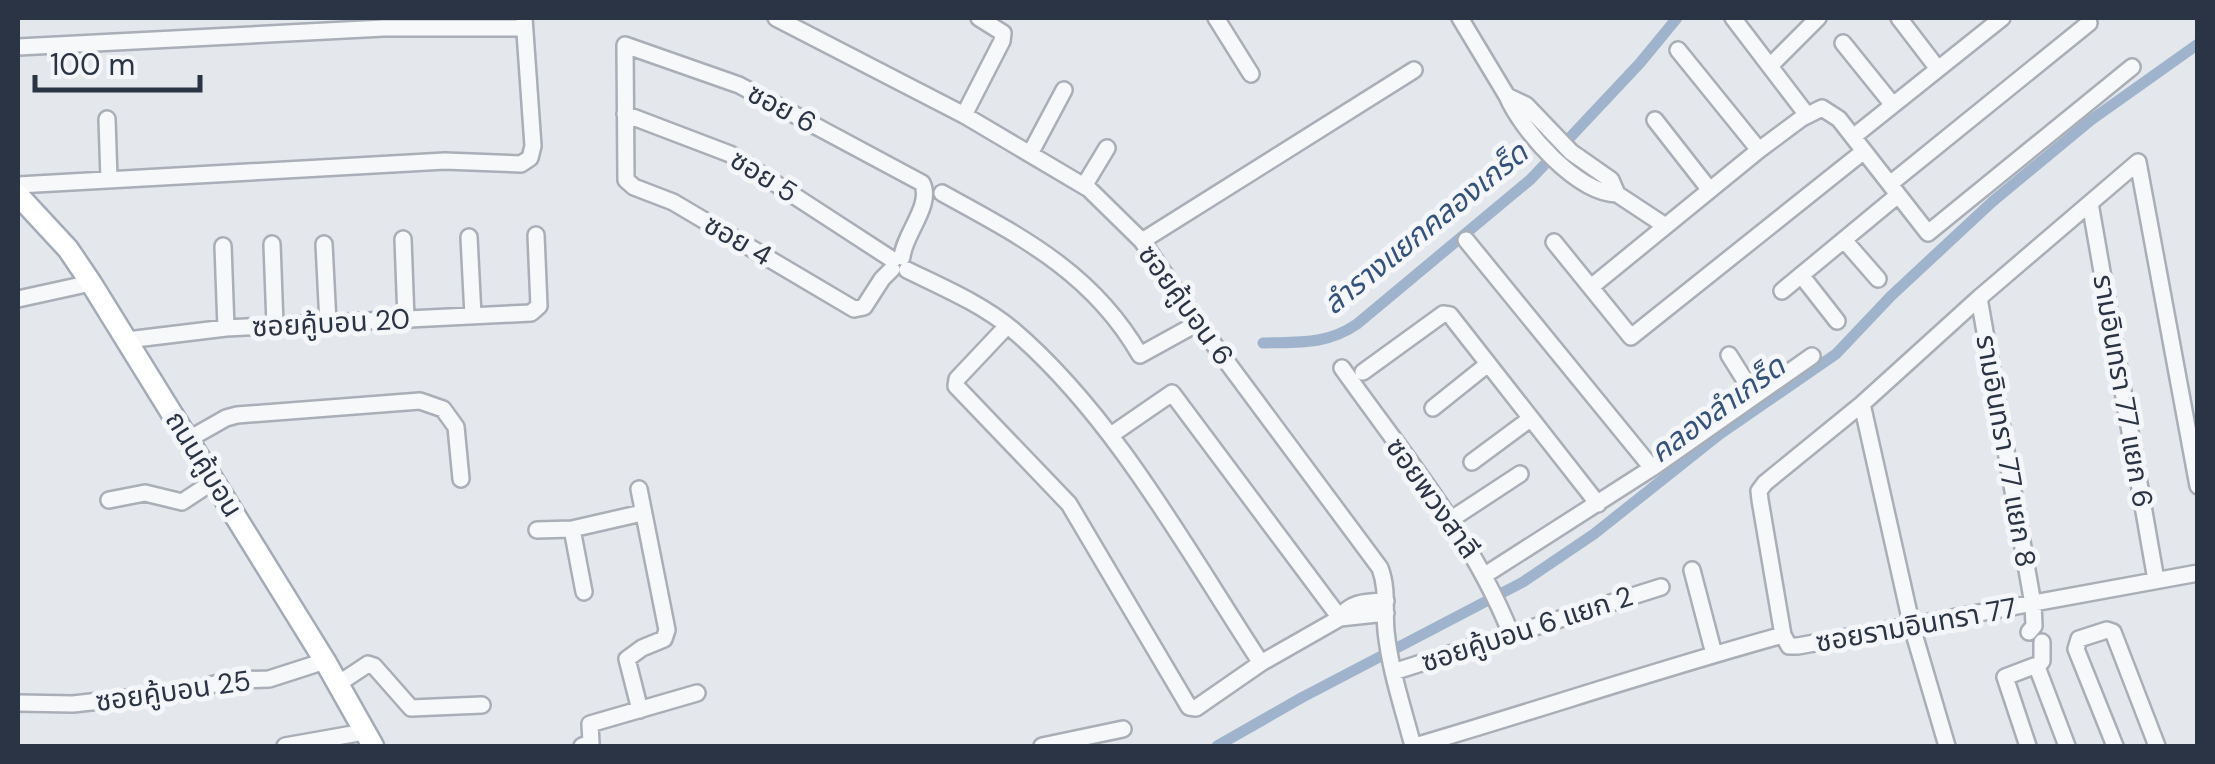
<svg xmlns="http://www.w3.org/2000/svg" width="2215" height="764" font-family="'DM Sans','Noto Sans Thai',sans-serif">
<rect width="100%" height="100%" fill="#e4e7ec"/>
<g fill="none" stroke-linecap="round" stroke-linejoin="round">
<path stroke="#9fb4cc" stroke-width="11" d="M1263,343C1298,342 1327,345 1357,324L1531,179L1640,63L1677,18
M1217,746L1301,698L1523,582L1594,534L1720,434L1836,354L1891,296L1992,202L2091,120L2198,44"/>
<defs>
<path id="minor" d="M776,18L964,115L1089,189L1142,241L1198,323L1380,568C1388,589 1384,609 1386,631C1390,670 1403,708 1413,746
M1216,18L1251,74
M1460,18L1507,96
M1733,18L1807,115
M1899,18L1938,69
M1843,43L1893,105
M18,47L384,28H524
M1678,50L1759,150
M1770,66L1818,18
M1507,96L1526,105L1571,152L1611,180L1617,194C1577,193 1522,131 1507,96Z
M625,114L730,154L893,260
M964,115L1002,41L1003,33L979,18
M107,119L109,179
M1655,120L1709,189
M1853,137L2002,18
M1031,152L1064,90
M1890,184L2089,23
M18,185L445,161L521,164L530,158L533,146L524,18
M1084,186L1107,148
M942,193C1022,237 1093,273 1140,355L1198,323
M1617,194L1664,225
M2090,203L2156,580
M469,237L473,316
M403,239L406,319
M1466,240L1652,468L1485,575
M1844,240L1878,279
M1142,241L1414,70
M1554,242L1631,337L1864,151
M272,244L275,325
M324,244L328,323
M223,246L226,328
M892,269L882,279L864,307L854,309L673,202L634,187L626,180L625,45L739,85L922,183C933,205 904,234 902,257
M907,270C944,288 982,304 1013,330C1115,417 1188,552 1261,663
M1801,275L1837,321
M1591,287L1759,150L1802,118L1822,108L1839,119L1928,233L2132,67
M1782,291L1898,195
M1979,298L2033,604L2034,626L2029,632
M18,299L91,283
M1007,326L957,379L956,386L1069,504L1189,707L1196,708L1261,663L1340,618C1350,601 1368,602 1386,601
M127,340L226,328L531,313L539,306L536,235
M1729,355L1754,395
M1342,368C1403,454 1472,536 1511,634
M1363,372L1443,314L1450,315L1598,504
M1862,404L1912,627L1947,746
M1433,408L1488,364
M1111,435L1172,393L1340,618
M189,439L226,418L237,415L420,401L443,409L456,427L461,479
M1472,462L1530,419
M1652,468L1812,356
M639,489L667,630L664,639L642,648L627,659L640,710
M109,500L145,493L182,502L214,481
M1450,520L1520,474
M572,529L584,592
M537,530L572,529L642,513
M1692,570L1714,654
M1340,618L1386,613
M1783,635L1760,500L1759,491L1765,483L1862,404L1979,298L2138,162L2198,486
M2042,642V661L2037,667L2067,746
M1393,672L1661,587
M338,684L368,664L374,666L411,708L482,705
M18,703L73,704L180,692L232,680L269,679L325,661
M285,746L364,732
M582,746L591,743L590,724L697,693
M1042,746L1123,729
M1415,746C1538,710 1659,669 1783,635L1789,646H1798L2198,573
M2028,746L2005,677L2034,666L2037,667
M2115,746L2076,649L2079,639L2107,630L2113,632L2157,746"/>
<path id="major" d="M18,195L68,249L91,283L325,661L373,746"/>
</defs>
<use href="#minor" stroke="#a9aeb7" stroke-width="20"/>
<use href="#major" stroke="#a3abb8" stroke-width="25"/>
<use href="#minor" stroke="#f7f8fa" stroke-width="15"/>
<use href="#major" stroke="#fff" stroke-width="20"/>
</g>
<g text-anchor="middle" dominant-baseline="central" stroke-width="10" stroke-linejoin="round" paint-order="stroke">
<g font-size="28" fill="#2b3445" stroke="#f4f6f9">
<text transform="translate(782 108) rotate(28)">ซอย 6</text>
<text transform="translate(764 176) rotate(32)">ซอย 5</text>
<text transform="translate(738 240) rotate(30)">ซอย 4</text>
<text transform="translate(1186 305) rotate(54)">ซอยคู้บอน 6</text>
<text transform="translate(331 323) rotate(-3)">ซอยคู้บอน 20</text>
<text transform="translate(2123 391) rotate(80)">รามอินทรา 77 แยก 6</text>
<text transform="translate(2006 451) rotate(80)">รามอินทรา 77 แยก 8</text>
<text transform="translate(204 464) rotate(58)">ถนนคู้บอน</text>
<text transform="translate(1433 498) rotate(55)">ซอยพวงสาลี</text>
<text transform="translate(1916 625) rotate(-10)">ซอยรามอินทรา 77</text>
<text transform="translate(1527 629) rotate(-18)">ซอยคู้บอน 6 แยก 2</text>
<text transform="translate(173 691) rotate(-8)">ซอยคู้บอน 25</text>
</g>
<g font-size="30" font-style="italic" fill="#34527a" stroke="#f4f6f9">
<text transform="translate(1425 228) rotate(-39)">ลำรางแยกคลองเกร็ด</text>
<text transform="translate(1717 409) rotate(-36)">คลองลำเกร็ด</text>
</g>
</g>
<rect width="2215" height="764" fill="none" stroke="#2b3445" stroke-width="40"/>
<path d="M35 75v15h165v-15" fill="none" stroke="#2b3445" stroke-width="5"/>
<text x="50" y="75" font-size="30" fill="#2b3445" stroke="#f4f6f9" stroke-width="8" paint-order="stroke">100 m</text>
</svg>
